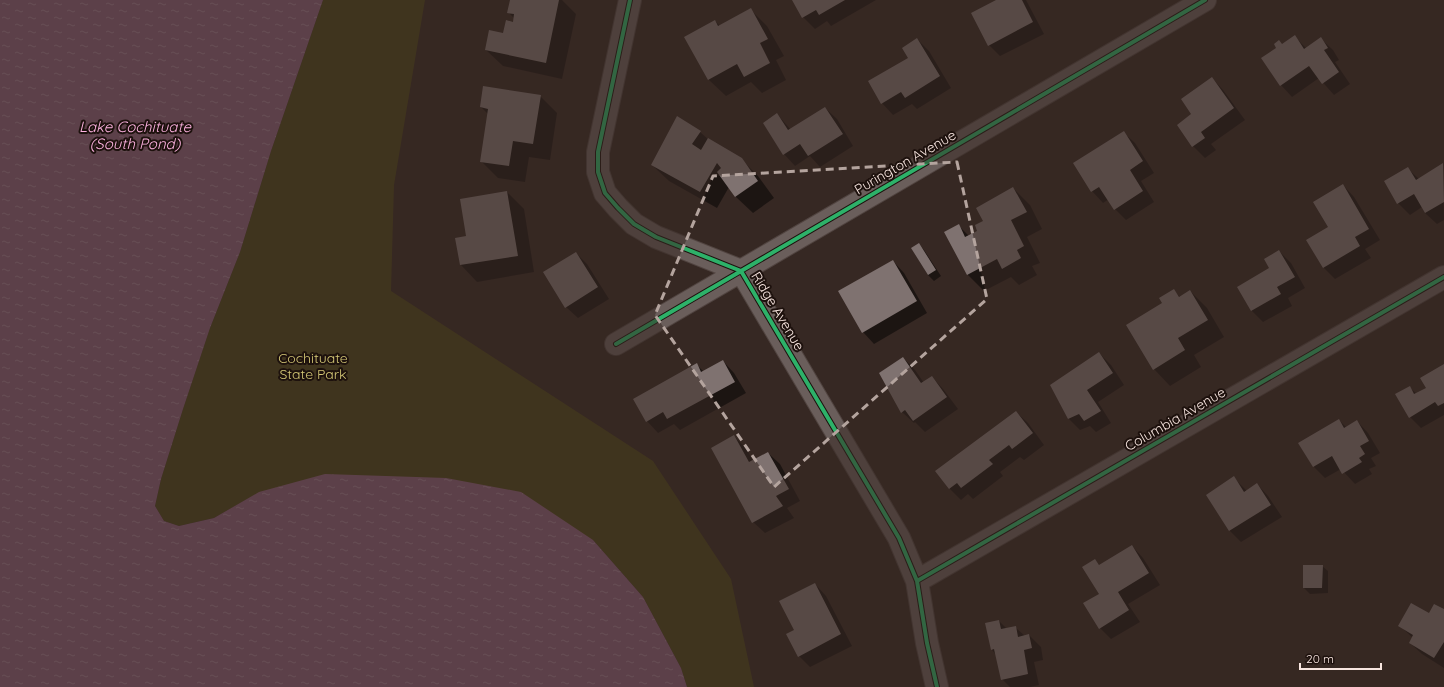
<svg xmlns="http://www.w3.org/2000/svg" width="1444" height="687" font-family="Quicksand,sans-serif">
<defs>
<pattern id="water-ripples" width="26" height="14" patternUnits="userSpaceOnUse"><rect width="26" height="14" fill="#8b5e79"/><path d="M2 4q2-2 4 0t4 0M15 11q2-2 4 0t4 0" fill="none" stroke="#a27d92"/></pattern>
</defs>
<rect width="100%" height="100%" fill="#362823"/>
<path fill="#4b4319" d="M323,0H425L394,185L391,291L653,461L731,579L754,687H687L681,668L643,597L593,540L260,492L214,518L179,526L164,521L155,506L161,479L183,409L210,328L240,252L271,151Z"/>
<path fill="url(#water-ripples)" d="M0,0H323L271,151L240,252L210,328L183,409L161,479L155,506L164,521L179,526L214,518L259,492L325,474L446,478L521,492L593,540L643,597L681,668L687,687H0Z"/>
<path fill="#0007" d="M511,0H562L576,14L562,79L503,66L486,50L504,34L514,23V18L508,12Z
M793,0H876L831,26L827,21L815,29L803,17Z
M998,0H1026L1044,34L1000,56L989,45Z
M750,9L767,26L784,56L776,60L786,80L762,93L751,82L726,96L709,80L685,37L715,21L720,26Z
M1295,37L1307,49L1321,39L1333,50L1339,60L1335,62L1350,84L1334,95L1319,78L1292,97L1281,85L1262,58Z
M917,39L929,51L951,88L917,109L912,104L893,115L882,103L909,58Z
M1212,78L1223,90L1245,120L1211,144L1216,150L1205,158L1193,146L1178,125L1193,114Z
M540,96L557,113L550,160L529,157L525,182L498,178L481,161L489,115L481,107Z
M825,108L837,119L853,146L820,167L810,156L795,166L784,154L777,114L791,130Z
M700,132L709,140L741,159L758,176L774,198L753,213L736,197L729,187L717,208L669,181L652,165Z
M1123,132L1135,143L1154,173L1141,181L1154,202L1126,220L1115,209L1109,199L1103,203L1092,191Z
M1443,164L1444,220L1437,224L1425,213L1422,207L1410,215L1398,203L1385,182L1408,169L1419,179Z
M1343,185L1354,197L1380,240L1365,249L1371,258L1335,279L1324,268L1307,241L1329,228Z
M1013,188L1030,205L1042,229L1027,237L1040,263L1032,266L1037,275L1019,285L1011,277L984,291L968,275L959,226L969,236L979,231L984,222Z
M507,192L524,209L534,272L477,282L461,265L456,239L467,236Z
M919,244L924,250L941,276L934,281L928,275L912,249Z
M1279,251L1291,263L1305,288L1288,298L1292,306L1263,322L1252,311L1238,287L1271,269Z
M576,253L587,264L609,299L578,318L566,307Z
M893,261L904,273L927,313L874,344L863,332Z
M1174,291L1180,297L1190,291L1207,308L1224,337L1194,355L1201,367L1170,386L1154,369L1164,303Z
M1099,353L1111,365L1124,385L1098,402L1111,423L1096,432L1090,426L1080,430L1069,419L1051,386Z
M903,358L915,370L924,383L932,377L943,389L958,409L925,432L915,422L914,423L902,412Z
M723,361L734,373L746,393L680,430L674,424L658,433L647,421L697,365L704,372Z
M1444,365V415L1421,428L1410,417L1409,387L1417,394L1427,388Z
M1016,412L1028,423L1044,445L1024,460L1020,457L1000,472L1003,476L973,499L968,494L961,500L949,488Z
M1339,420L1346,427L1357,421L1368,433L1380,453L1371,458L1376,466L1369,469L1372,474L1355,484L1341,469L1325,478L1314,467Z
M734,436L746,448L753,461L768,453L780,464L800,501L787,508L794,518L765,533L753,522Z
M1234,478L1247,491L1257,484L1268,496L1282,517L1241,542L1230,531L1207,495Z
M1132,546L1143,558L1160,585L1128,604L1140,622L1111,639L1100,628V595L1095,560L1100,566Z
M1322,566L1328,571V593L1310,594L1304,588Z
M815,584L826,596L852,646L810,667L799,656L795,631Z
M1444,611V668L1422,654L1410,643L1413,638L1399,625Z
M999,621L1007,629L1015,627L1025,636L1029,635L1041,647L1043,660L1034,662L1039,685L1030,687H1010L1002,679L996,655L992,650Z"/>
<path fill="#7f7270" d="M510,0H559L546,63L485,50L489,30L503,33L506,20L513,22L514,14L507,13Z
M792,0H845L819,15L816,10L802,18Z
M996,0H1022L1033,22L988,46L971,13Z
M751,8L768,39L760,43L770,63L744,77L737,64L708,80L684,37L715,20L718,26Z
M1295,35L1304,49L1321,37L1328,48L1324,50L1339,72L1322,84L1309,66L1280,86L1261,58L1276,48L1274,44L1279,40L1282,44Z
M917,38L940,76L905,98L901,92L881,104L868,81L908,58L902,48Z
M1212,77L1234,108L1201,132L1205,138L1192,147L1177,125L1191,114L1181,99Z
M483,86L541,95L533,144L513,141L509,166L480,162L488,109L480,107Z
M825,107L843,134L808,156L800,144L783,155L763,123L777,113L788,130Z
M677,116L701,131L692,144L701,150L708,138L742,158L758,181L735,197L717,172L721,168L717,163L700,192L651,165Z
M1124,131L1143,161L1130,170L1143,191L1114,210L1099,187L1091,192L1073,163Z
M1443,163L1444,202L1425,213L1414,194L1397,204L1384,181L1408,167L1416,180Z
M1343,184L1369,229L1355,237L1360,246L1323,268L1306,240L1328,227L1313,202Z
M1013,187L1027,212L1011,220L1024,246L1017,250L1021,258L1002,269L997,259L967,275L944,232L959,224L965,237L977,231L975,225L983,221L976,208Z
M507,191L518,256L460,265L455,238L466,236L460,199Z
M919,243L936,270L928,275L911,248Z
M1279,250L1295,277L1277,287L1281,294L1251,311L1237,287L1269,268L1264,259Z
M576,252L598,287L565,308L543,272Z
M893,260L917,301L862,333L838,291Z
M1174,289L1179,297L1190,290L1208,320L1178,338L1185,350L1153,370L1126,325L1162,303L1159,298Z
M1099,352L1113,373L1087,390L1101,411L1084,421L1079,414L1068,419L1050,385Z
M903,357L921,383L932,376L947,397L913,421L905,410L901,413L879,373Z
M723,360L735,382L667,419L663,412L646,422L633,399L697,363L701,372Z
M1444,364V403L1438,406L1435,402L1409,418L1395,394L1410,386L1414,394L1426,388L1420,378Z
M1016,411L1033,433L1012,449L1009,445L989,460L993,464L961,488L957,483L949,489L935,471Z
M1339,419L1344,428L1357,420L1369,441L1360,446L1365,454L1359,458L1362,462L1342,474L1332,456L1313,467L1298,443Z
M734,435L749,462L768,452L789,489L776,496L783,506L752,523L711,448Z
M1234,476L1244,492L1257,483L1271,505L1229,531L1206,495Z
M1132,545L1149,573L1118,592L1129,610L1099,629L1083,603L1099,594L1082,567L1095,559L1099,565Z
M1303,565H1323L1322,588H1303Z
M815,583L841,634L798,657L786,634L794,630L779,601Z
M1411,603L1429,613L1434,604L1444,609V642L1434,658L1409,643L1413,635L1398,626Z
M999,620L1001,629L1016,626L1018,637L1029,634L1032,648L1024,650L1028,674L1001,680L994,649L991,650L985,623Z"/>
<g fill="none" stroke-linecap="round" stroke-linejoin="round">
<defs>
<path id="street" d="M630,0L598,152V172L605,193L618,208L634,224L656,237L741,271L899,538L917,581L927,643L937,687
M616,344L1205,0
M917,581L1444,277"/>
</defs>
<use href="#street" stroke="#514440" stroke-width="24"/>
<use href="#street" stroke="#6a5e5b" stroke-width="22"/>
<defs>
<path id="cycleway" d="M630,0L598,152V172L605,193L618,208L634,224L656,237L741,271L899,538L917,581L927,643L937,687
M616,344L1205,0
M917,581L1444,277"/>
</defs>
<use href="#cycleway" stroke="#1d110d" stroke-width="6"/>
<use href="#cycleway" stroke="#2db169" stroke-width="4"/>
</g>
<path d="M0 0H1444V687H0ZM957,162L987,299L774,487L655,315L713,176Z" fill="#362823" fill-opacity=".55" fill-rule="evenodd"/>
<path fill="none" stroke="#b4a49e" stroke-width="3" stroke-dasharray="8 5" stroke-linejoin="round" d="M957,162L987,299L774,487L655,315L713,176Z"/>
<g text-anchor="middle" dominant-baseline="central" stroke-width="4" stroke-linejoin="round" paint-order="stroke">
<g font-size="14" fill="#f8e6e0" stroke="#1d110d">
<text transform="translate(905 162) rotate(-30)">Purington Avenue</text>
<text transform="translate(778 311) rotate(59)">Ridge Avenue</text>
<text transform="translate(1175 419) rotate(-30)">Columbia Avenue</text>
</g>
<g font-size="14" fill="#d5c876" stroke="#1d110d">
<text x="313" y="358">Cochituate<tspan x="313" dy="16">State Park</tspan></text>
</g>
<g font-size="15" font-style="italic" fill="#feb3e1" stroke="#1d110d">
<text x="135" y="126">Lake Cochituate<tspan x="135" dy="17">(South Pond)</tspan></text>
</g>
</g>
<path d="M1300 663v6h81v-6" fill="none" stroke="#f8e6e0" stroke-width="2"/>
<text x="1306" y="663" font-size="12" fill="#f8e6e0" stroke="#1d110d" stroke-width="3" paint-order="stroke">20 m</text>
</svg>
